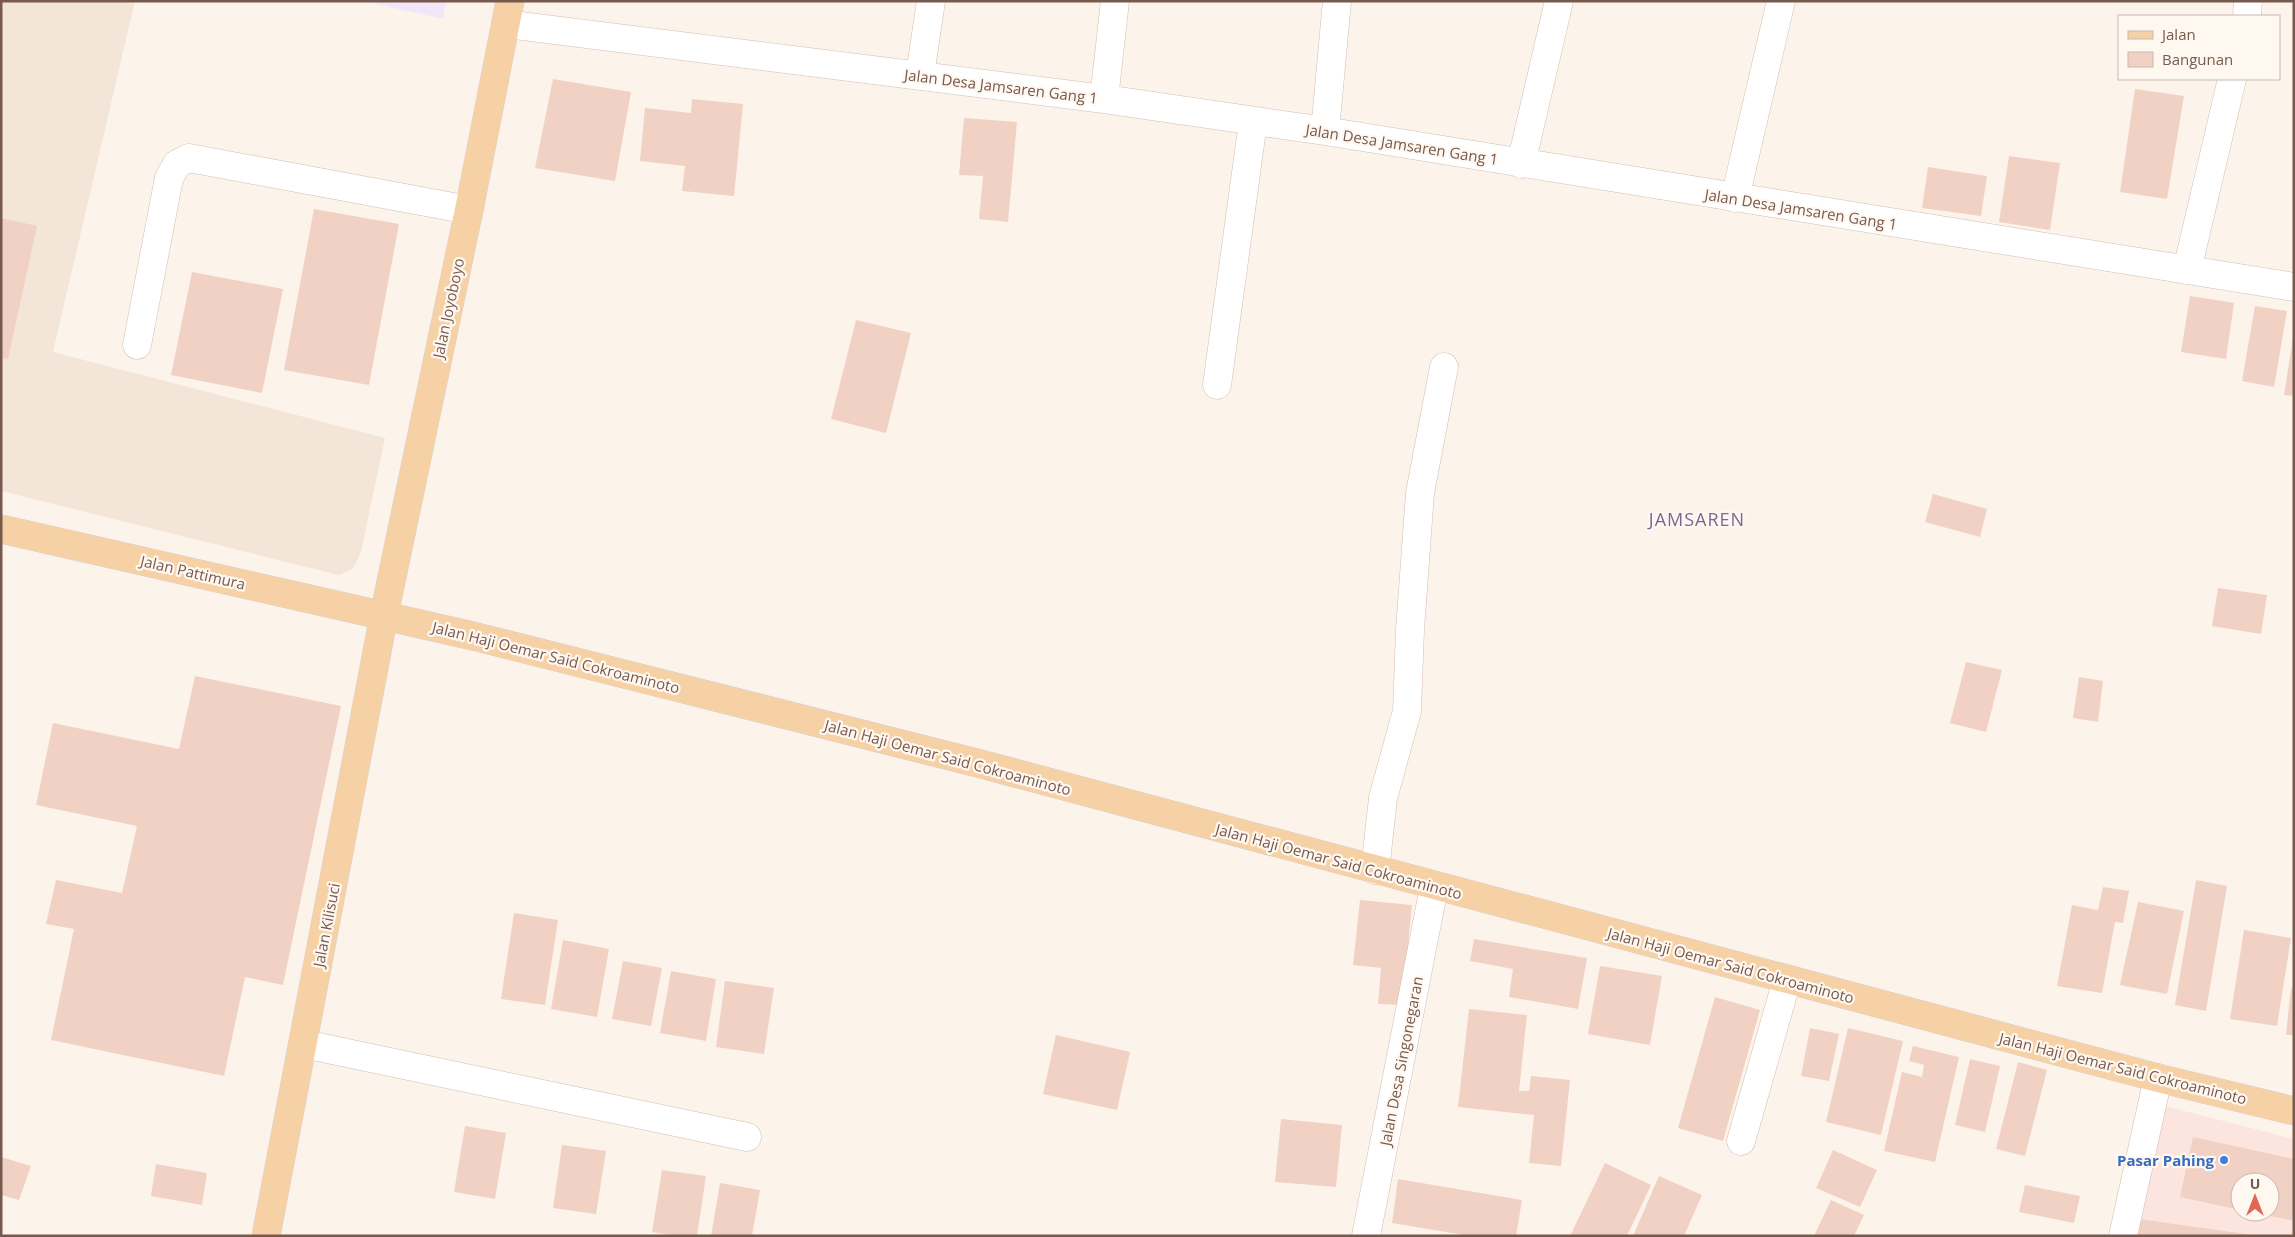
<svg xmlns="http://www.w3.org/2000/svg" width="2295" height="1237" font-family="'Open Sans',sans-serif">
<rect width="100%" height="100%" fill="#fcf4eb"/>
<path fill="#f4e5d9" d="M1,1H135L53,352L385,438L361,552L353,569L339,575L1,491Z"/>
<path fill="#fce5df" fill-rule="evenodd" d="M2165,1106L2294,1139V1236H2138ZM2240,1182H2270V1212H2240Z"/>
<path fill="#f1e7f9" d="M363,1H446L443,19Z"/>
<path fill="#f1d1c3" d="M553,79L631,92L615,181L535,168Z
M2135,89L2184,96L2167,199L2120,192Z
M692,99L743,104L734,196L682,191L685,166L640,161L645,108L691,113Z
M964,118L1017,122L1008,222L979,219L983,176L959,175Z
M2009,156L2060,163L2050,230L1999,222Z
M1928,167L1987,176L1981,216L1922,208Z
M314,209L399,224L369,385L284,370Z
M1,218L37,226L8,359L1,358Z
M192,272L283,289L262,393L171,375Z
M2190,296L2234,303L2226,359L2181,352Z
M2255,306L2287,311L2274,387L2242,381Z
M856,320L911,333L886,433L831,419Z
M2293,338H2294V396L2284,395Z
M1933,494L1987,509L1980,537L1925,522Z
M2218,588L2267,595L2261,634L2212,626Z
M1966,662L2002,670L1986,732L1950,723Z
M195,676L341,706L283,985L245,977L224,1076L51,1040L74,929L46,924L56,880L122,893L137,826L36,805L53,723L179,749Z
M2079,677L2103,681L2098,722L2073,718Z
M2196,880L2227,886L2206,1011L2175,1005Z
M2103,887L2129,891L2123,923L2115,922L2102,993L2057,986L2072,905L2098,910Z
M1360,900L1412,905L1402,1005L1378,1004L1381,968L1353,965Z
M2138,902L2184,911L2167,994L2120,985Z
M514,913L558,920L545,1005L501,999Z
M2244,930L2291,938L2277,1026L2230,1019Z
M1474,939L1587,958L1578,1009L1509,997L1513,969L1470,961Z
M563,940L609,949L597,1017L551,1009Z
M623,961L662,968L651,1026L612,1019Z
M1600,966L1662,976L1650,1045L1588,1034Z
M671,971L716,979L706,1041L660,1033Z
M725,981L774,988L764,1054L716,1047Z
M2291,988L2294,989V1035H2286Z
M1715,997L1760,1010L1723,1141L1678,1128Z
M1469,1009L1527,1015L1519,1091H1529L1531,1076L1570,1080L1561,1166L1529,1163L1534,1115L1458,1107Z
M1810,1028L1839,1034L1829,1081L1801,1076Z
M1848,1028L1903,1041L1881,1135L1826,1122Z
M1056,1035L1130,1052L1117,1110L1043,1094Z
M1913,1046L1959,1057L1935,1162L1884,1151L1902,1072L1922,1077L1924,1065L1909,1061Z
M1970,1059L2000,1066L1985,1132L1955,1125Z
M2018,1062L2047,1070L2025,1156L1996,1149Z
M1281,1119L1342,1125L1336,1187L1275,1182Z
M465,1126L506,1133L495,1199L454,1192Z
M2193,1137L2294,1159V1221L2255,1213L2270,1212V1182H2240V1210L2180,1197Z
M562,1145L606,1151L596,1214L553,1208Z
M1833,1150L1877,1170L1860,1207L1816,1188Z
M1,1157L31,1166L19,1200L1,1195Z
M1605,1163L1651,1185L1627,1236H1570Z
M156,1164L207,1173L202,1205L151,1196Z
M662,1170L706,1176L697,1236H676L652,1232Z
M1659,1176L1702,1195L1684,1236H1633Z
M1398,1179L1522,1200L1516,1236H1470L1392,1223Z
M720,1183L760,1190L752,1236H711Z
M2025,1185L2080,1196L2074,1223L2019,1212Z
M1831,1200L1864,1215L1854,1236H1814Z
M2139,1219L2253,1235V1236H2137Z"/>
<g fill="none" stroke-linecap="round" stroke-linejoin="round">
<defs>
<path id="minor" d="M2247,16L2248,1
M506,24L1104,99L1325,131L2294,287
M920,75L931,1
M1104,99L1115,1
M1325,131L1337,1
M1521,164L1559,1
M1735,198L1781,1
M2187,270L2232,79
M137,345L169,178L177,164L189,158L469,210
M1217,385L1253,122
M1375,870L1383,798L1407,711L1410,630L1420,493L1444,367
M304,1044L747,1137
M1741,1141L1787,980
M1366,1236L1434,887
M2123,1236L2158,1078"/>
<path id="major" d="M1,529L473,636L981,764L2158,1078L2294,1111
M266,1236L384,615L469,210L510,1"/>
</defs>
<use href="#minor" stroke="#d1bdb3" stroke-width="29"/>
<use href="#major" stroke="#d9d1cd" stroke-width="29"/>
<use href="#minor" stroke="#fff" stroke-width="28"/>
<use href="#major" stroke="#f7d1a6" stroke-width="28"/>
</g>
<circle fill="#3f7fe0" stroke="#fef8f1" stroke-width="2" cx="2224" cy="1160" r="5"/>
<g text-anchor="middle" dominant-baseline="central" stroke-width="4.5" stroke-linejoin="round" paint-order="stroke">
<g font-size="15" fill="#77594e" stroke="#fef8f1">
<text transform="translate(1001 86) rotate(7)">Jalan Desa Jamsaren Gang 1</text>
<text transform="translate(1402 144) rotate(9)">Jalan Desa Jamsaren Gang 1</text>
<text transform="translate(1801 209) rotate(9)">Jalan Desa Jamsaren Gang 1</text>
<text transform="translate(448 308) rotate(-78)">Jalan Joyoboyo</text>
<text transform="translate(193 572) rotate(13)">Jalan Pattimura</text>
<text transform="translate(556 657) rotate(14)">Jalan Haji Oemar Said Cokroaminoto</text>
<text transform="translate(948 757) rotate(15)">Jalan Haji Oemar Said Cokroaminoto</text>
<text transform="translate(1339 861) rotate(15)">Jalan Haji Oemar Said Cokroaminoto</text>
<text transform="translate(326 925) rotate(-79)">Jalan Kilisuci</text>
<text transform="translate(1731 965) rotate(15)">Jalan Haji Oemar Said Cokroaminoto</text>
<text transform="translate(1401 1061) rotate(-79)">Jalan Desa Singonegaran</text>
<text transform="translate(2123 1068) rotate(14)">Jalan Haji Oemar Said Cokroaminoto</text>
</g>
<g font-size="15" font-weight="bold" fill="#366cbe" stroke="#fef8f1" text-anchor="end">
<text x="2214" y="1160">Pasar Pahing</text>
</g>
<g font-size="18" letter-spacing="1" fill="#7f6692" stroke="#fef8f1">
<text x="1697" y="519">JAMSAREN</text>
</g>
</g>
<rect width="2295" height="1237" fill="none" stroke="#77594e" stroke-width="5"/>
<rect x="2118" y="15" width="162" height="65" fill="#fef8f1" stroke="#c8b8b0"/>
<rect x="2128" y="31" width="25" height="8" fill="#f7d1a6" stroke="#c8b8b0"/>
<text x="2162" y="40" font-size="15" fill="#77594e">Jalan</text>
<rect x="2128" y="52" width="25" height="15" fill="#f1d1c3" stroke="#c8b8b0"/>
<text x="2162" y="65" font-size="15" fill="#77594e">Bangunan</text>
<g transform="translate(2255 1197)"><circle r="24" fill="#fef8f1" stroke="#c8b8b0"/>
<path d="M0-4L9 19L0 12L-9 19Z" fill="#e16755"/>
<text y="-8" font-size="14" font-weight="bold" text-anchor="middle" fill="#77594e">U</text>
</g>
</svg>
